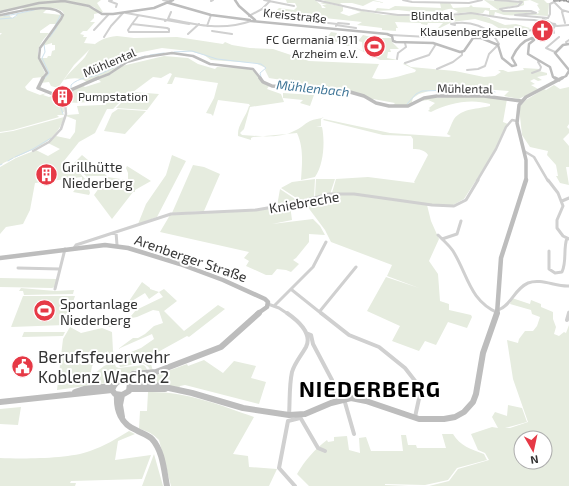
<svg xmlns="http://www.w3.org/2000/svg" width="569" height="486" font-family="'Exo 2',sans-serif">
<rect width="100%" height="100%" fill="#fff"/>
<path fill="#e6ecdf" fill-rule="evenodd" d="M0,0H101L97,3L103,12L100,13L94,7L68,2L92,8L99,13L94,14V18L90,22H95L87,31H83L80,34L84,35L83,37H87L84,43L95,44L74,65L58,88L51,86L49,82L40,83L48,73L40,58H47L48,56H51L52,51L55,50V45H52V43L42,46L64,14L62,11L55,8L29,10L20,8L0,12Z
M286,0H315L321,5L322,8H326L322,5H327L320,3L327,2L323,0H373L386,3L373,1L363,6L352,3H340L342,5L326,3L343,7V11L340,13L349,16L361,12L348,8L384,15H392V14L455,16L469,12L451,14L458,12C451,7 449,9 442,11L443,12L423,11L424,13L398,10L375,11L377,8L389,9L395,6L441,8L440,3H450L453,8L469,7L471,5L473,7L490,8V10H498L484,0L521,2L517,5L499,9L502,11L533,12L513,15L526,16L504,15L495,12L494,16L489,15V11L485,10L483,13H476L475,14L490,18V19L505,25L516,24L530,28L528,30L512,34L509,30L500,29L492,24L475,19L452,22L436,30L443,23H428L427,25L421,24V23L395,22L398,28H396V31L382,30V28L357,25L362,22L315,17L314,21H303L271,16L279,8L294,10L297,7L295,3H287Z
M518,0H544L547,3H549L548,16L517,14H536L539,13L538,11L540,10L537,5L539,4L530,0L524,1V5L515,8L523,3Z
M47,9L43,13L62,15L57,24H50L40,31V33H49C33,51 37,54 45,73L43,77L33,78L25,87L27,90L40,95L47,93L43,95L49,97L56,95L59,90H72C67,98 63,101 64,112L62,113L64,115H57L59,117L13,130L0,132V35L2,33H0V16L9,15L12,18L17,16L16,14L34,10Z
M331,32L337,33L335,38H340L341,36L351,37L352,34L359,38L351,46H346V44L339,42L325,41Z
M363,35L375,38H391L392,42L399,49H390L391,52H388L387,58L398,60H380L352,46L363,51L362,42L358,41Z
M117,36L134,38L177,37L223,44L225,42L232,45L250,48L273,49L309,61L379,64L372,78C386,82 402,75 415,72L416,70L403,64L404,63L411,67L455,71L484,77L495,76L501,72L498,70H503L508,72L524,70L523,68L540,69L539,71L547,73V75L537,77L542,80L538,81L534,79L530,81L535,84L531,85L538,89L519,99L504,96L509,91L470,88L460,91L432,90L419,94L413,98L411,105H393L395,103L373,99L370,100L362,95L292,87L293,84L288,81L269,78L265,70L266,68L255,63L211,60L204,55L189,51L162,48L137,53L126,56L132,60L113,71L87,82C79,77 72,78 64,80C70,71 78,65 85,57C87,54 88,51 90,49C98,40 106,37 117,36Z
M164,56L188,58L198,64L215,69L217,67L244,68L255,71L260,80L269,86L267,89L281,94L284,102L250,107L244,129L240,133L242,135C258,136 279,139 294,131C300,129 304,124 310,121C314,119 320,119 324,117L321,119V126H316L322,127C325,141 324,164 315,177L301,180C302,164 304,148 297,133L253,137L251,138V140L238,136C237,125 246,117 249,106H250L249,104L218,100L213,116L211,114L206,113L214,98L218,83L175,77L172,84H167L172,74L170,73L161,78L153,77L133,92L159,94L147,110L116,108L132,92H130L113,109H107L95,133L79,142L64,161L68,164L72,163L68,167L72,170H77L87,181L90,193L89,195L73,192L82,181V177L35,183L30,210L23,224L6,227L0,234V167L16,158L36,150L48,156L60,149L48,143L56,136L70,139L75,132L76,120L66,116L67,115L79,114L77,106L102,105L104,102C91,101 79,104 66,102L74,89L82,85L85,87L101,82L98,79L111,74L122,66Z
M554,85L560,89L569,87V124L567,127L569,129V133L563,139L569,146V167H566L569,185L560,183L556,176H558L556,165L547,155L548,151L530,147L522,135L519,107L526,100L544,89L546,90Z
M283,93L314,95L310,106L300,103L303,100L283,98Z
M473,96L507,99L503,122L508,124L491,157L464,199L453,205H427L431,221L439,239L429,261L438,274L440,301L449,304V310L471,315L472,317L467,328L448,322L436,345L425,341L419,351L392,341L400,326L367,311L386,277L419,288L387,276L392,265L331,242L325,230L304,202L332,193L336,179L368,177L415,183L414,182L428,155C425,150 419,149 413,149V139L411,136L383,135L323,120L324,119L390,133L449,137L451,136L447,134C450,129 451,124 454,119C462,108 479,109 490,106V104C471,98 448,103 431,112L428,111L430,109L429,108L435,103L428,100L421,101L428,98Z
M118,109L146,111L125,134L104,131L112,113Z
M64,117C56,147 24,151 0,165V133L13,131Z
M82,155L107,176H92L87,177L73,164Z
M172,155L186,161L157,217L138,224L146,204L166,175Z
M193,165L204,167L220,174L204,211L172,213Z
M127,166L151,181L135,190V192H133L112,219L94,195L107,177L128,180V173L126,168Z
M315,179L314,197L301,201L281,188L292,182Z
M316,179H335L330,194L315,197Z
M280,189L298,201V202L277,206Z
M290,205L292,220L272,224L313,219L320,226L325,235L309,234V242L296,258L293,260L299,264L291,272L286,270L277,269L272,275H266L246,266L249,261L244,258L249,252L160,232L170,215L232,212Z
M0,278L57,279L55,287L52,288L0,287Z
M142,282L150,288V289L159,292L164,289L177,301L164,311L184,331L218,305L225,309L189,337L187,336L149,357L153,371H151C144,357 132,366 120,367L116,358L113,359L116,367L119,368L143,365L145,366L148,371L135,370L126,375L123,373L110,378V381L107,383L57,390L63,339L70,327L81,333L102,328L112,332L113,351L116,358L141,348L154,339L152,334L118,349L133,338H138L145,334L154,326L163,323L159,311L153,310L137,317L126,319L115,326L108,327L106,325L110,321L131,316L136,310L163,297L159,292L149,299L145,293L127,304ZM108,351L110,363L104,366L90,377L92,366Z
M21,288L55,291L74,290L73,294L24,295L23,291H19Z
M23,296H75L65,325L11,327Z
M512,298L530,304L531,300L541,304V307L553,312V319L556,327L554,334L559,336L564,332L566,333L569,325V486H429L449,481L458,469L489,460L485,453L478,450L471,434L492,427L498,428L492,417L495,412L507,416L508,405L522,408L527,422L505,428H510L528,422L513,379L507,340L518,343L519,339L525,331H533L537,326L540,317L532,314L531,310L510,304ZM521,438H545V462H521Z
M24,332H65L63,336L22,337Z
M204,360L223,373L234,361L256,366L251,378L266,382L259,404L185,385L180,386L179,388L140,383L143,380L187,364L188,366Z
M148,392C185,391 220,405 254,417L233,454L248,456L249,467L277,469L269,486H171L159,440C153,434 148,431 139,429L140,411H147Z
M21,407L18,425L0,424V409Z
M129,431L135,434L118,441L115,460L151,455L142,479L71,481L70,483H76L75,486H0V458C23,459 69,459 90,451C104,446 116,439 129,431Z
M442,434H453C460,446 471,449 484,454L487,460L457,468L448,480L425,485L385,484V485L409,486H309L297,474C305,460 315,449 327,440L328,442L334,441V437L347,436L349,450L360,453L359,438L366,437L371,451H403L401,435H406L408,445H416L417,448H446Z
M154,454L163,486H142Z"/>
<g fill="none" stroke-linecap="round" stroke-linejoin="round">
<path stroke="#cfe2ee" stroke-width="1" d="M11,15L34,10
M4,16L10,15
M13,18L17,15
M0,19L12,18
M55,26L61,14
M50,37L57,27
M44,44L45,52L42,58L49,73L44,79
M174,52L192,51L217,59L261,64L266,68L260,73L261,77
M150,55L164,53
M282,85L295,86
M306,87L336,89
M71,89V85C79,77 90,78 100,74C115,67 129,60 145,56
M58,99L60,96L70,92
M407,104L416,94L422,91L481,89L495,92
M60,105L63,114
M15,157L33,149L51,138
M8,161L13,158
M0,165L2,164"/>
<path stroke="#d0d0d0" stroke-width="2" d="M112,0L109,1L117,4L116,7
M163,0L171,2
M264,0L294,6
M316,0L361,10L398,15H451L471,13L509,19L534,20L555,24
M403,0L412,2L469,3L482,0
M495,0L522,2L518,6L500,9L503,11H531L536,13L515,15L548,18L550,14V4L554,2L562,10L569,12
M211,1L213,0
M262,9L266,10V15
M564,11L562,12L565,23
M126,13L189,24
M249,16L262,9L270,1
M168,19L171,12
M543,19L557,26L569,25
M165,21L169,19C197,25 223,31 251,21
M319,22L337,24
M132,24L167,28L169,29V32H129L128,30Z
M132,24L138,16
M336,25L356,28
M455,25L451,24C469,20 490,26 499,44H497
M553,25L555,26L553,29L554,33
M207,26L211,15
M336,26L338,23L349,24
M94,30L108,15
M212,31L232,34
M527,31L532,30L542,34L533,38
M188,34L199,24
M391,35L428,37L453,36
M104,37L111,26L123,13
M567,44L566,42L569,40
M555,52L546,48L559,37
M397,59L398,53L406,47L405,43
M405,63L429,55L436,44
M437,69L453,62L462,55V52
M467,70L478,69L485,66L489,54L498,45
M532,73L540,70L541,67L538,62L540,61"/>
<path stroke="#d0d0d0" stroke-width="2.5" d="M33,151L49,142L61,129L66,114L65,103L73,89
M524,151L534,157L548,181
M477,181L496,149L506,127L512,120L517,121"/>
<path stroke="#d0d0d0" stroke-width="3" d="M548,180L558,193L563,206L557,220V228L563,236L569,239
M562,201L569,198
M116,232L117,245
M438,235C443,240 449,245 453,251C468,275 469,300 498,313
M442,239L457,234L461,221
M74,248L76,245L171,214L256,210L296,203L329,194H354L432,205L454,206L466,200L478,180
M549,251V269L555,273L562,272C567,261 563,249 567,238
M18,268L60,269
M55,289L65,249
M292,290L322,314
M268,304L279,308L288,314
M275,305L313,267L326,242
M498,310C511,306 514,289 528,283C541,278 556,287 569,286
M320,311L356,267
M569,314V312"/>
<path stroke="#d0d0d0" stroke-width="4" d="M287,313C297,320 313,333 306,347C301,356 295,362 292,372C289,386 290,401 289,415
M321,313L349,335L379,347L405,368L419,386L420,394L415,417
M567,320L569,313
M306,333L311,335L313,344L332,380L335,401
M344,399L354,434
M300,417L318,448L325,451
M295,486L279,468L288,421L300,418"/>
<path stroke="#bdbdbd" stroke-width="2.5" d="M235,0L239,6L255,20
M169,3L211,15L250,20
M0,12L39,3L64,1L89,6L102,14H113L154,8L173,0
M0,15C15,13 52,1 63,15L61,19L40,48L39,58L47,73L42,79
M251,21L387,34L392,36L393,41L396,42L433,43L460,52L464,51L473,38H481L498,45L502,58L512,66L516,65L512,58C516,49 522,41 532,38L534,40L529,44L528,54L550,67L553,77L557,79
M569,44L563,45L555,53L569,70
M96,79L109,74L127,62L145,57L172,53L193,56L210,64L253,69L261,79
M560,79L566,76L569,71"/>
<path stroke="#bdbdbd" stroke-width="3.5" d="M43,78L38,88L53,94L64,93L98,78
M260,78L263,82L272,86L350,92L364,96L376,103L389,106H408L424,98L437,96H484L521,101
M555,78L559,80
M526,181V160L517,123L519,105L526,97L562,78"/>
<path stroke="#bdbdbd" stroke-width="4.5" d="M0,258L105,245L128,248L180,264L223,280L265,299L268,302L267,307L257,314
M497,314L501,258L526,180"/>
<path stroke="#bdbdbd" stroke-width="6" d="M125,379L130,383L129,391L122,395L115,394L112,390C114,383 118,380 125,379Z
M127,380L133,374L156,372L221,347L259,313
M131,385H155L192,393L243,408L289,415L305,414L331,403L351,398L366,401L419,419H444L455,417L464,412L473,402L476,394L483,353L497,313
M130,389H165
M75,392L84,389L112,386
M117,395C116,410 121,424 136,430C141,433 148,435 152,439C163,451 164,471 167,486
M122,395L120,405L122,417
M0,402L112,390"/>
<path fill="#ababab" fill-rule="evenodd" d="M553,0H566L569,1V3L564,1L554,2L553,1Z"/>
<path fill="#9a9a9a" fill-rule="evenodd" d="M559,0H561V1L559,2Z
M563,0H566L564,2L563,1Z"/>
<defs>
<path id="rail" d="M567,0L569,1"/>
</defs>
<use href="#rail" stroke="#888" stroke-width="2"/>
<use href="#rail" stroke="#fff" stroke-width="1" stroke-dasharray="2" stroke-linecap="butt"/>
</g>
<defs>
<symbol id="church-disc" viewBox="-11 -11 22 22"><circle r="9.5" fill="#e63946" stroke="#fff"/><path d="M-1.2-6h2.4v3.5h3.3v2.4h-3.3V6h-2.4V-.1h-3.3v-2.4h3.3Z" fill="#fff"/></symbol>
<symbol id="stadium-disc" viewBox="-11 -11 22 22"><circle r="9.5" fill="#e63946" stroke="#fff"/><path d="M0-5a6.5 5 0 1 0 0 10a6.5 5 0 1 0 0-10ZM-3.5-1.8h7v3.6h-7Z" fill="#fff"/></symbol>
<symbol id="building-disc" viewBox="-11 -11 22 22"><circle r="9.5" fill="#e63946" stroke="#fff"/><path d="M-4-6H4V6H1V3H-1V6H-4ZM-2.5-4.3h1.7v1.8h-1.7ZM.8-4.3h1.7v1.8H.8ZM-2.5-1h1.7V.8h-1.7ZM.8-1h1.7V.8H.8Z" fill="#fff"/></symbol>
<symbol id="civic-disc" viewBox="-11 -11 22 22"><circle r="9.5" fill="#e63946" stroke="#fff"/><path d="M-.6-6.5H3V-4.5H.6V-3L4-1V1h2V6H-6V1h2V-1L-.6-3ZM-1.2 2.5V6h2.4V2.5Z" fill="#fff"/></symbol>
</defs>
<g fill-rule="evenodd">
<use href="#church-disc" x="530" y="18" width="25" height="25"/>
<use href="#stadium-disc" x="362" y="34" width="25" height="25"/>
<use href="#building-disc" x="50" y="84" width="25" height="25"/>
<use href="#building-disc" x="34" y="162" width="25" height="25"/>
<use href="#stadium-disc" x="32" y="298" width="25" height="25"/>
<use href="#civic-disc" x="10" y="354" width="25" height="25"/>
</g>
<g text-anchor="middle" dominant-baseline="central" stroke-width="4" stroke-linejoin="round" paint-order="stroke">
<g font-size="12" fill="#333" stroke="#fff">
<text transform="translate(295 15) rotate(6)">Kreisstraße</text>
<text x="432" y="15">Blindtal</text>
<text transform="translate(109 62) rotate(-23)">Mühlental</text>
<text transform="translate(465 88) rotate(1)">Mühlental</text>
</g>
<g font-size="12" fill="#333" stroke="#fff" text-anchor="end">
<text x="528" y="31">Klausenbergkapelle</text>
<text x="358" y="39">FC Germania 1911<tspan x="358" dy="14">Arzheim e.V.</tspan></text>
<text x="78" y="96" text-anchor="start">Pumpstation</text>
</g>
<g font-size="13" font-style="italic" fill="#3f7597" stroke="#fff">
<text transform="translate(313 88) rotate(6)">Mühlenbach</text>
</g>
<g font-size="14" fill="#333" stroke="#fff" text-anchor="start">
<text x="62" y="166">Grillhütte<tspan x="62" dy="16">Niederberg</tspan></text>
<text x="60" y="303">Sportanlage<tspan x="60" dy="16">Niederberg</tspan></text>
</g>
<g font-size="14" fill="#333" stroke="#fff">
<text transform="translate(304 202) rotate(-10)">Kniebreche</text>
<text transform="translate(191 258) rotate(19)">Arenberger Straße</text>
</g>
<g font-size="17" fill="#333" stroke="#fff" text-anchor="start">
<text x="38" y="356">Berufsfeuerwehr<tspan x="38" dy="20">Koblenz Wache 2</tspan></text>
</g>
<g font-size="22" font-weight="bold" letter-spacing="1" fill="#000" stroke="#fff">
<text x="370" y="388">NIEDERBERG</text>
</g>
</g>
<g transform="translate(533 450) rotate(171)"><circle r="19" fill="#ffffff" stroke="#adadad"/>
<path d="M0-3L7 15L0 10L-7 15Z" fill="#e63946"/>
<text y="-6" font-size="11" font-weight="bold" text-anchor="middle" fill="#333333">N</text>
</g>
</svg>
